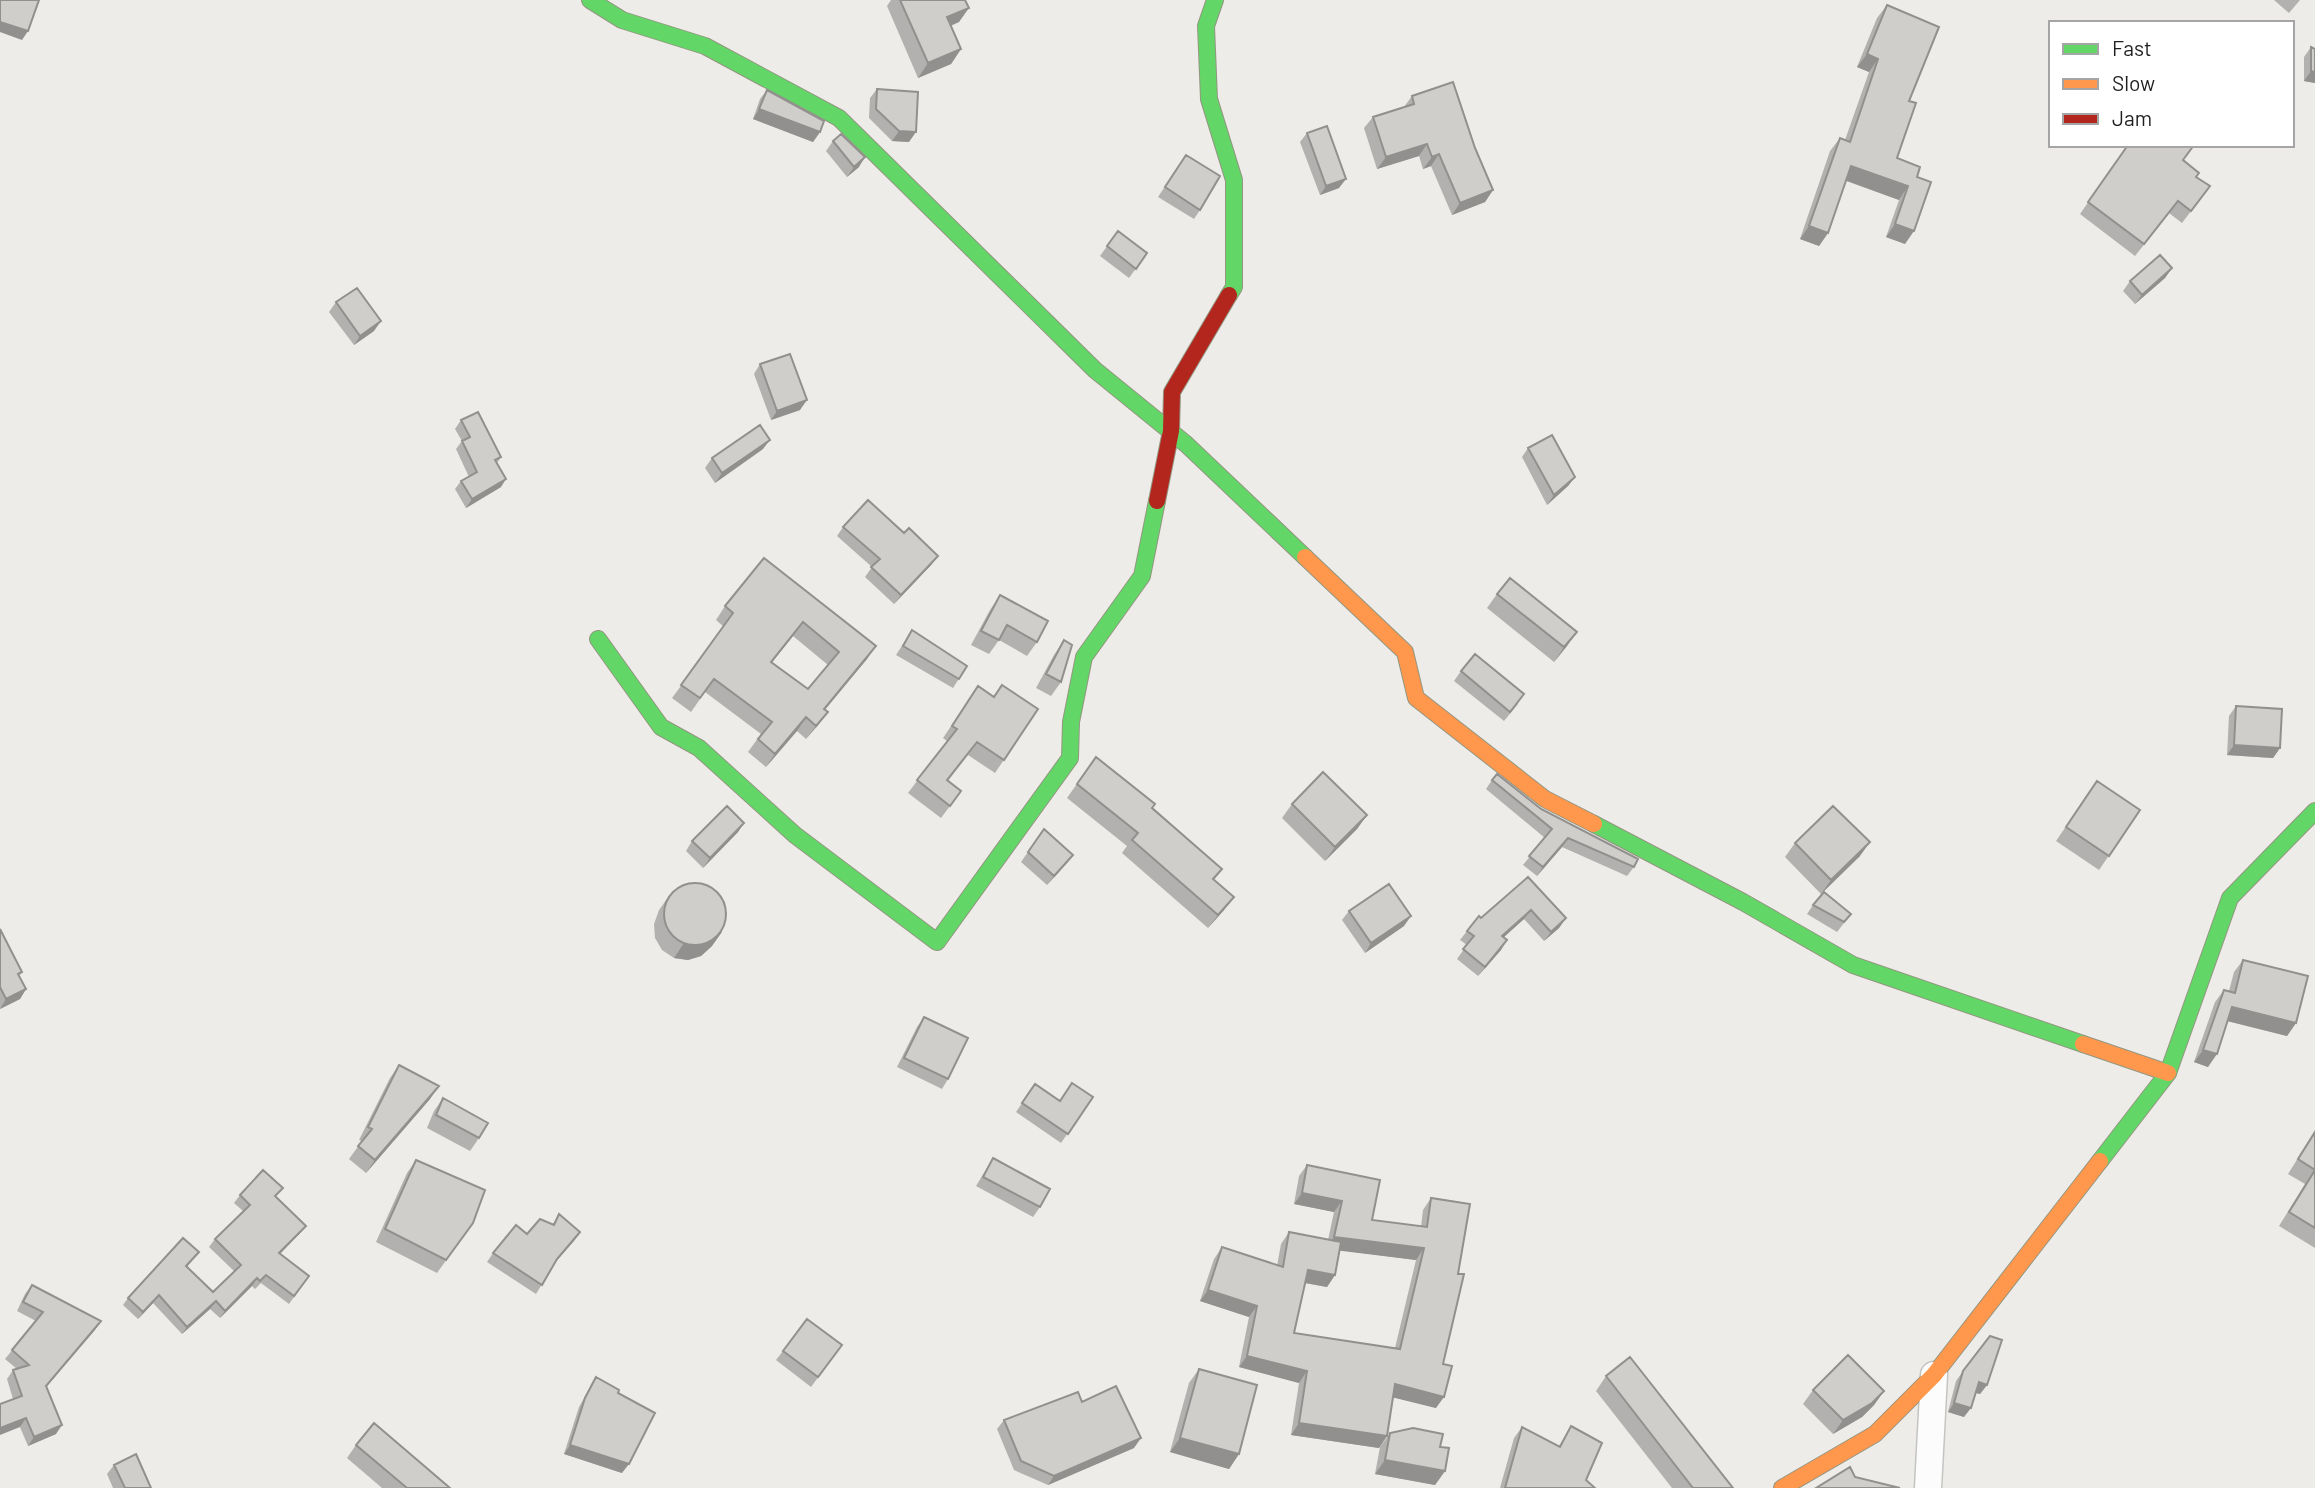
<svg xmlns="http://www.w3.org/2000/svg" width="2315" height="1488" font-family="Barlow,sans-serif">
<rect width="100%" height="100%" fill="#edece8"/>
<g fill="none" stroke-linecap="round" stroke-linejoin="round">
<defs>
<path id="street" d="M1928,1488L1934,1375"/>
<path id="fast" d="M590,0L622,20L705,46L839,118L1095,370L1186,444L1305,557
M1215,0L1206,26L1209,99L1234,180V287L1229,295
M598,639L661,727L699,748L795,835L937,942L1070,758L1071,722L1084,657L1142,576L1157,501
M1594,824L1743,902L1853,965L2083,1044
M2100,1161L2168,1073L2230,898L2315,811"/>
<path id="slow" d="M1305,557L1405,652L1416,698L1545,799L1594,824
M2083,1044L2168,1073
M1782,1488L1875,1434L1934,1375L2100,1161"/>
<path id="jam" d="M1157,501L1171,431L1172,392L1229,295"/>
</defs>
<use href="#street" stroke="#c4c4c2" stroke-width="29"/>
<use href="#fast" stroke="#939681" stroke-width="18"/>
<use href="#slow" stroke="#939681" stroke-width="18"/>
<use href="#jam" stroke="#939681" stroke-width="18"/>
<use href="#street" stroke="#fcfcfc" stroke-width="26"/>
<use href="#fast" stroke="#63d668" stroke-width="16"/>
<use href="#slow" stroke="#ff974d" stroke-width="16"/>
<use href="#jam" stroke="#b3261e" stroke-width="16"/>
</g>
<path fill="#b3b1af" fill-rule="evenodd" d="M891,0H965L959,22L951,26L961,49L951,64L918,78L887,6Z
M2274,0H2300L2289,13Z
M1887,5L1909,101L1897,158L1917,177L1905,244L1886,237L1899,200L1846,181L1828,233L1819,246L1800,239L1830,151L1840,138L1845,140L1869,72L1857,67L1877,18Z
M2311,47L2315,49V83L2304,81V57Z
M877,89L909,142L892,141L869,118L870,98Z
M767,90L820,132L813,142L753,119L760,99Z
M1412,96L1475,148L1493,190L1485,202L1452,215L1431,166L1423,169L1419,156L1377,169L1364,128L1373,117L1404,107Z
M1307,133L1339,188L1320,195L1300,142Z
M833,141L859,167L847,177L826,151Z
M2128,145L2183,160L2196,177L2210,186L2182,223L2169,213L2135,256L2080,214Z
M1186,155L1200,210L1194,219L1158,197Z
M1118,231L1147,253L1129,278L1100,256Z
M2172,268L2165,278L2135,304L2123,291L2130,281Z
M336,302L374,331L354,345L329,312Z
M760,364L800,410L771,420L754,374Z
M461,420L501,457L497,463L501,487L466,508L455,489L461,481L469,477L456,449L462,441L455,429Z
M1528,448L1575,477L1568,486L1547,505L1522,457Z
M763,449L715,483L705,468L712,458Z
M843,527L904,533L938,556L931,565L894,604L865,577L872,567L837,536Z
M764,558L867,659L825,710L818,725L806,739L797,731L766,767L748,752L761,734L705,692L691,712L672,698L724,627L716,620L725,606ZM793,636L828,665L808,689L772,662Z
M1497,594L1567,646L1554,662L1487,608Z
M1000,595L1037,642L1027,656L999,640L989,654L971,645L990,610Z
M912,630L967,666L953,688L896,655Z
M1064,640L1061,682L1051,696L1036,688L1054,655Z
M1461,671L1518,704L1504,721L1454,681Z
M978,686L994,697L1038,709L995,773L968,755L948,781L961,791L941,818L908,793L947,741L943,738Z
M2236,706L2280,748L2273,758L2227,755L2229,716Z
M1096,757L1222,869L1214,880L1224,910L1208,928L1122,853L1127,846L1067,798Z
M1492,780L1541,809L1634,867L1627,876L1562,847L1537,876L1523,865L1545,838L1486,789Z
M2097,781L2140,810L2099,870L2056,841Z
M1292,804L1367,815L1357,829L1325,861L1282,818Z
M744,823L738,832L703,868L686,851L692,841Z
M1044,829L1066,864L1047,885L1021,862Z
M1795,843L1860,856L1821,894L1785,857Z
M1528,877L1566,918L1559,928L1544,941L1524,919L1504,937L1501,950L1478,976L1457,959L1467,945L1460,940L1467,931Z
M669,896L712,946L701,956L688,960L674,958L662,950L655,938L654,924L659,910Z
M1813,905L1851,914L1837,932L1807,914Z
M1349,911L1404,926L1365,953L1342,920Z
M0,929L22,972L19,976L26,989L20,999L0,1009Z
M2243,960L2296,1023L2287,1036L2228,1021L2208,1067L2194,1062L2215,1002L2224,990L2229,991L2234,972Z
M924,1017L948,1079L942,1089L897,1067L917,1027Z
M399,1065L430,1099L366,1173L349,1159L362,1141L359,1140L390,1078Z
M1035,1084L1060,1101L1093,1097L1061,1143L1016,1112Z
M443,1098L479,1138L470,1151L427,1128L434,1111Z
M2315,1131V1248L2279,1226L2305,1184L2288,1174Z
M993,1158L1040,1207L1033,1217L976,1186Z
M416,1160L473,1223L437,1273L376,1242L407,1173Z
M1307,1165L1372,1220L1421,1227L1423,1210L1431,1198L1443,1364L1436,1408L1393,1397L1387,1436L1379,1448L1291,1435L1299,1383L1239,1367L1249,1317L1200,1301L1214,1259L1222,1247L1277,1266L1281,1244L1289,1232L1328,1240L1334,1212L1294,1204L1299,1176ZM1339,1250L1416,1260L1395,1348L1294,1333L1305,1283L1327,1287L1335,1275Z
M240,1195L276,1197L300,1233L280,1254L309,1276L289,1304L261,1283L255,1289L252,1286L220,1318L210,1309L182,1334L153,1303L138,1319L123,1305L128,1298L199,1252L187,1267L213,1292L234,1271L209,1247L215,1239L243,1211L234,1203Z
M559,1214L580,1232L554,1264L536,1294L487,1262L493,1253L527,1234L553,1224Z
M32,1285L101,1321L94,1331L46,1387L56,1434L28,1446L20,1427L13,1399L7,1379L13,1370L17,1369L5,1359L36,1321L17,1311L25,1294Z
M842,1345L811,1387L776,1360L783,1351Z
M1199,1369L1239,1454L1229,1469L1170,1452L1189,1383Z
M1963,1371L1987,1385L1980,1394L1976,1393L1964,1417L1948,1412L1956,1381Z
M1606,1376L1733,1488H1672L1596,1391Z
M596,1377L618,1393L622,1473L564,1454L579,1407Z
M1813,1390L1884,1391L1874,1405L1862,1417L1833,1434L1803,1404Z
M1082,1402L1134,1448L1048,1485L1014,1470L997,1429L1004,1420Z
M1571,1426L1586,1480L1595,1488H1500L1514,1438L1522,1427L1559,1446Z
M1390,1433L1440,1447L1445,1471L1435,1485L1375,1474L1380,1447Z
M356,1445L450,1488H382L347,1458Z
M114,1465L151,1488H113L107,1474Z"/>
<path fill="#92908e" d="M969,8L959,22L937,31L947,17Z
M0,22L28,31L22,40L0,32Z
M961,49L951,64L918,78L928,63Z
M1867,54L1878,59L1869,72L1857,67Z
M2311,71L2315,72V83L2304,81Z
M759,109L820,132L813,142L753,119Z
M899,131L916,132L909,142L892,141Z
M1427,144L1419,156L1377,169L1386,157Z
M1439,154L1431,166L1423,169L1432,157Z
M865,157L859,167L847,177L854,167Z
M1851,166L1908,186L1899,200L1842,179Z
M1346,179L1339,188L1320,195L1326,186Z
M1493,190L1485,202L1452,215L1460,203Z
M1895,224L1914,231L1905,244L1886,237Z
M1809,226L1828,233L1819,246L1800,239Z
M2172,268L2165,278L2135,304L2142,295Z
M381,321L374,331L354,345L360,336Z
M807,400L800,410L771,420L777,411Z
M770,440L763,449L715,483L722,473Z
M1575,477L1568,486L1547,505L1554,495Z
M506,479L501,487L466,508L472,499Z
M938,556L931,565L894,604L901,595Z
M803,622L793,636L762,675L771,662Z
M1577,632L1567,646L1554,662L1564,647Z
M876,646L867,659L814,722L824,709Z
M828,712L818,725L806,739L816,726Z
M806,717L797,731L766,767L775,754Z
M2234,745L2280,748L2273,758L2227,755Z
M1367,815L1357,829L1325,861L1335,847Z
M744,823L738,832L703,868L710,858Z
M1568,838L1562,847L1537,876L1543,867Z
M1870,842L1860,856L1821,894L1831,880Z
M1073,855L1066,864L1047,885L1054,876Z
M1234,897L1224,910L1208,928L1218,915Z
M1531,910L1524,919L1495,945L1502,936Z
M1411,916L1404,926L1365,953L1371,943Z
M1566,918L1559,928L1544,941L1551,932Z
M722,932L712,946L701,956L688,960L674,958L684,943Z
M1507,940L1501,950L1478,976L1485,967Z
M26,989L20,999L0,1009L6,999Z
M2232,1007L2296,1023L2287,1036L2223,1020Z
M2203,1050L2217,1054L2208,1067L2194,1062Z
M439,1086L430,1099L366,1173L375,1160Z
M1302,1193L1342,1201L1334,1212L1294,1204Z
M306,1226L300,1233L273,1261L279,1253Z
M580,1232L574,1241L550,1268L557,1259Z
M1334,1237L1424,1248L1416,1260L1326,1249Z
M1308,1270L1335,1275L1327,1287L1300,1282Z
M257,1278L252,1286L220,1318L225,1311Z
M1208,1290L1257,1306L1249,1317L1200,1301Z
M159,1295L153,1303L138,1319L143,1312Z
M216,1301L210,1309L182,1334L187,1327Z
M101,1321L94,1331L39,1395L46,1386Z
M1247,1356L1307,1371L1299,1383L1239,1367Z
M1979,1382L1987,1385L1980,1394L1972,1392Z
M1395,1384L1444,1397L1436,1408L1387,1396Z
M1884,1391L1874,1405L1862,1417L1833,1434L1843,1420Z
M1954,1403L1971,1408L1964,1417L1948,1412Z
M26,1418L20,1427L0,1435V1428Z
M1299,1423L1387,1436L1379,1448L1291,1435Z
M62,1425L56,1434L28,1446L34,1437Z
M1141,1438L1134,1448L1048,1485L1054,1476Z
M1180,1438L1239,1454L1229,1469L1170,1452Z
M570,1445L629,1464L622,1473L564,1454Z
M1385,1460L1445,1471L1435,1485L1375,1474Z"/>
<path fill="#d0cecb" stroke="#92908e" stroke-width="2" fill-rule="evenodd" d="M0,0H39L28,31L0,22Z
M900,0H965L969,8L947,17L961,49L928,63Z
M1887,5L1939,27L1909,101L1916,103L1897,158L1920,167L1917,177L1931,182L1914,231L1895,224L1908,186L1851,166L1828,233L1809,226L1840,138L1850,142L1878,59L1867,54Z
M2311,47L2315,49V72L2311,71Z
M1453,82L1475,148L1493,190L1460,203L1439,154L1432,157L1427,144L1386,157L1373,117L1414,104L1412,96Z
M877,89L918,92L916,132L899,131L876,109Z
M767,90L824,121L820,132L759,109Z
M1327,126L1346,179L1326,186L1307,133Z
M841,134L865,157L854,167L833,141Z
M2128,145H2194L2183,160L2199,173L2196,177L2210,186L2191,211L2178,201L2144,244L2088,202Z
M1186,155L1220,176L1200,210L1165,187Z
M1118,231L1147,253L1136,269L1107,246Z
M2160,255L2172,268L2142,295L2130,281Z
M357,288L381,321L360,336L336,302Z
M790,354L807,400L777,411L760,364Z
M478,412L501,457L495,460L506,479L472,499L461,481L477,472L462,441L470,437L461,420Z
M760,425L770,440L722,473L712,458Z
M1552,435L1575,477L1554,495L1528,448Z
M868,500L904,533L909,528L938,556L901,595L871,567L880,559L843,527Z
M764,558L876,646L824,709L828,712L816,726L806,717L775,754L758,739L772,722L714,679L700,698L681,685L733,613L725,606ZM803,622L839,652L808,689L771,662Z
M1510,578L1577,632L1564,647L1497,594Z
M1000,595L1048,621L1037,642L1007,625L999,640L981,631Z
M912,630L967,666L959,679L903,646Z
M1064,640L1072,645L1061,682L1046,674Z
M1475,654L1524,694L1510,712L1461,671Z
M1002,685L1038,709L1004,760L977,742L947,780L961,791L950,806L917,780L957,729L952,726L978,686L994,697Z
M2236,706L2282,709L2280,748L2234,745Z
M1096,757L1155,804L1152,808L1222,869L1213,879L1234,897L1218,915L1132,840L1138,833L1077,784Z
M1323,772L1367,815L1335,847L1292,804Z
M1497,774L1541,809L1638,859L1634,867L1568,838L1543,867L1529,856L1552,829L1492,780Z
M2097,781L2140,810L2109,856L2066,827Z
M727,806L744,823L710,858L692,841Z
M1833,806L1870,842L1831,880L1795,843Z
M1044,829L1073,855L1054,876L1028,852Z
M1528,877L1566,918L1551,932L1531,910L1502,936L1507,940L1485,967L1463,949L1474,936L1467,931L1479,916L1481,918Z
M664 914a31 31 0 1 1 62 0a31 31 0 1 1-62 0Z
M1389,884L1411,916L1371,943L1349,911Z
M1824,892L1851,914L1844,922L1813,905Z
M0,929L22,972L18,974L26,989L6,999L0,987Z
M2243,960L2308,976L2296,1023L2232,1007L2217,1054L2203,1050L2224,990L2235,993Z
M924,1017L968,1038L948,1079L904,1058Z
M399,1065L439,1086L375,1160L358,1146L372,1129L368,1127Z
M1072,1083L1093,1097L1068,1134L1022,1103L1035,1084L1060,1101Z
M443,1098L488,1123L479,1138L436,1115Z
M2315,1132V1170L2298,1159Z
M993,1158L1050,1189L1040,1207L983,1177Z
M416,1160L485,1190L473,1223L446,1260L385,1229Z
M1307,1165L1380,1180L1372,1220L1427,1227L1431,1198L1470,1204L1458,1274H1464L1443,1364L1452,1366L1444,1397L1395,1384L1387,1436L1299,1423L1307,1371L1247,1356L1257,1306L1208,1290L1222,1247L1283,1267L1289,1232L1341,1242L1335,1275L1308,1270L1294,1333L1400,1349L1424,1248L1334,1237L1342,1201L1302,1193Z
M263,1170L283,1188L275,1196L306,1226L279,1253L309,1276L294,1296L266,1275L260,1281L257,1278L225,1311L216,1301L187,1327L159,1295L143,1312L128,1298L183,1238L199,1252L186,1266L213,1292L241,1265L215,1239L250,1205L240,1195Z
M2315,1170V1228L2289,1212Z
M559,1214L580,1232L557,1259L542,1285L493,1253L516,1225L527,1234L540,1219L554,1225Z
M32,1285L101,1321L46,1386L62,1425L34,1437L26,1418L0,1428V1404L22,1396L13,1370L29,1365L12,1350L43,1312L23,1302Z
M807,1319L842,1345L818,1377L783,1351Z
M1990,1336L2002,1340L1987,1385L1979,1382L1971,1408L1954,1403L1963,1371Z
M1848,1355L1884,1391L1872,1403L1843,1420L1813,1390Z
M1630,1357L1733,1488H1693L1606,1376Z
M1199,1369L1257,1385L1239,1454L1180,1438Z
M596,1377L619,1390L618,1393L655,1413L629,1464L570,1445L585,1398Z
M1116,1386L1141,1438L1054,1476L1021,1461L1004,1420L1078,1392L1082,1402Z
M374,1423L450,1488H407L356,1445Z
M1571,1426L1602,1443L1586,1480L1595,1488H1505L1522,1427L1560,1447Z
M1413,1428L1443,1434L1440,1447L1449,1448L1445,1471L1385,1460L1390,1433Z
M136,1454L151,1488H125L114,1465Z
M1850,1467L1855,1477L1900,1488H1816Z"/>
<rect x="2049" y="21" width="245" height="126" fill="#ffffff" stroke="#a5a5a5" stroke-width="2"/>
<rect x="2063" y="44" width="35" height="10" fill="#63d668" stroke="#a5a5a5" stroke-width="2"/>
<text x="2112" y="56" font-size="21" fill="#1f1f1f">Fast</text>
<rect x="2063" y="79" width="35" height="10" fill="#ff974d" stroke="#a5a5a5" stroke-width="2"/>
<text x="2112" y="91" font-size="21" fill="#1f1f1f">Slow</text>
<rect x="2063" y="114" width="35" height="10" fill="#b3261e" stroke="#a5a5a5" stroke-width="2"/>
<text x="2112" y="126" font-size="21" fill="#1f1f1f">Jam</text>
</svg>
